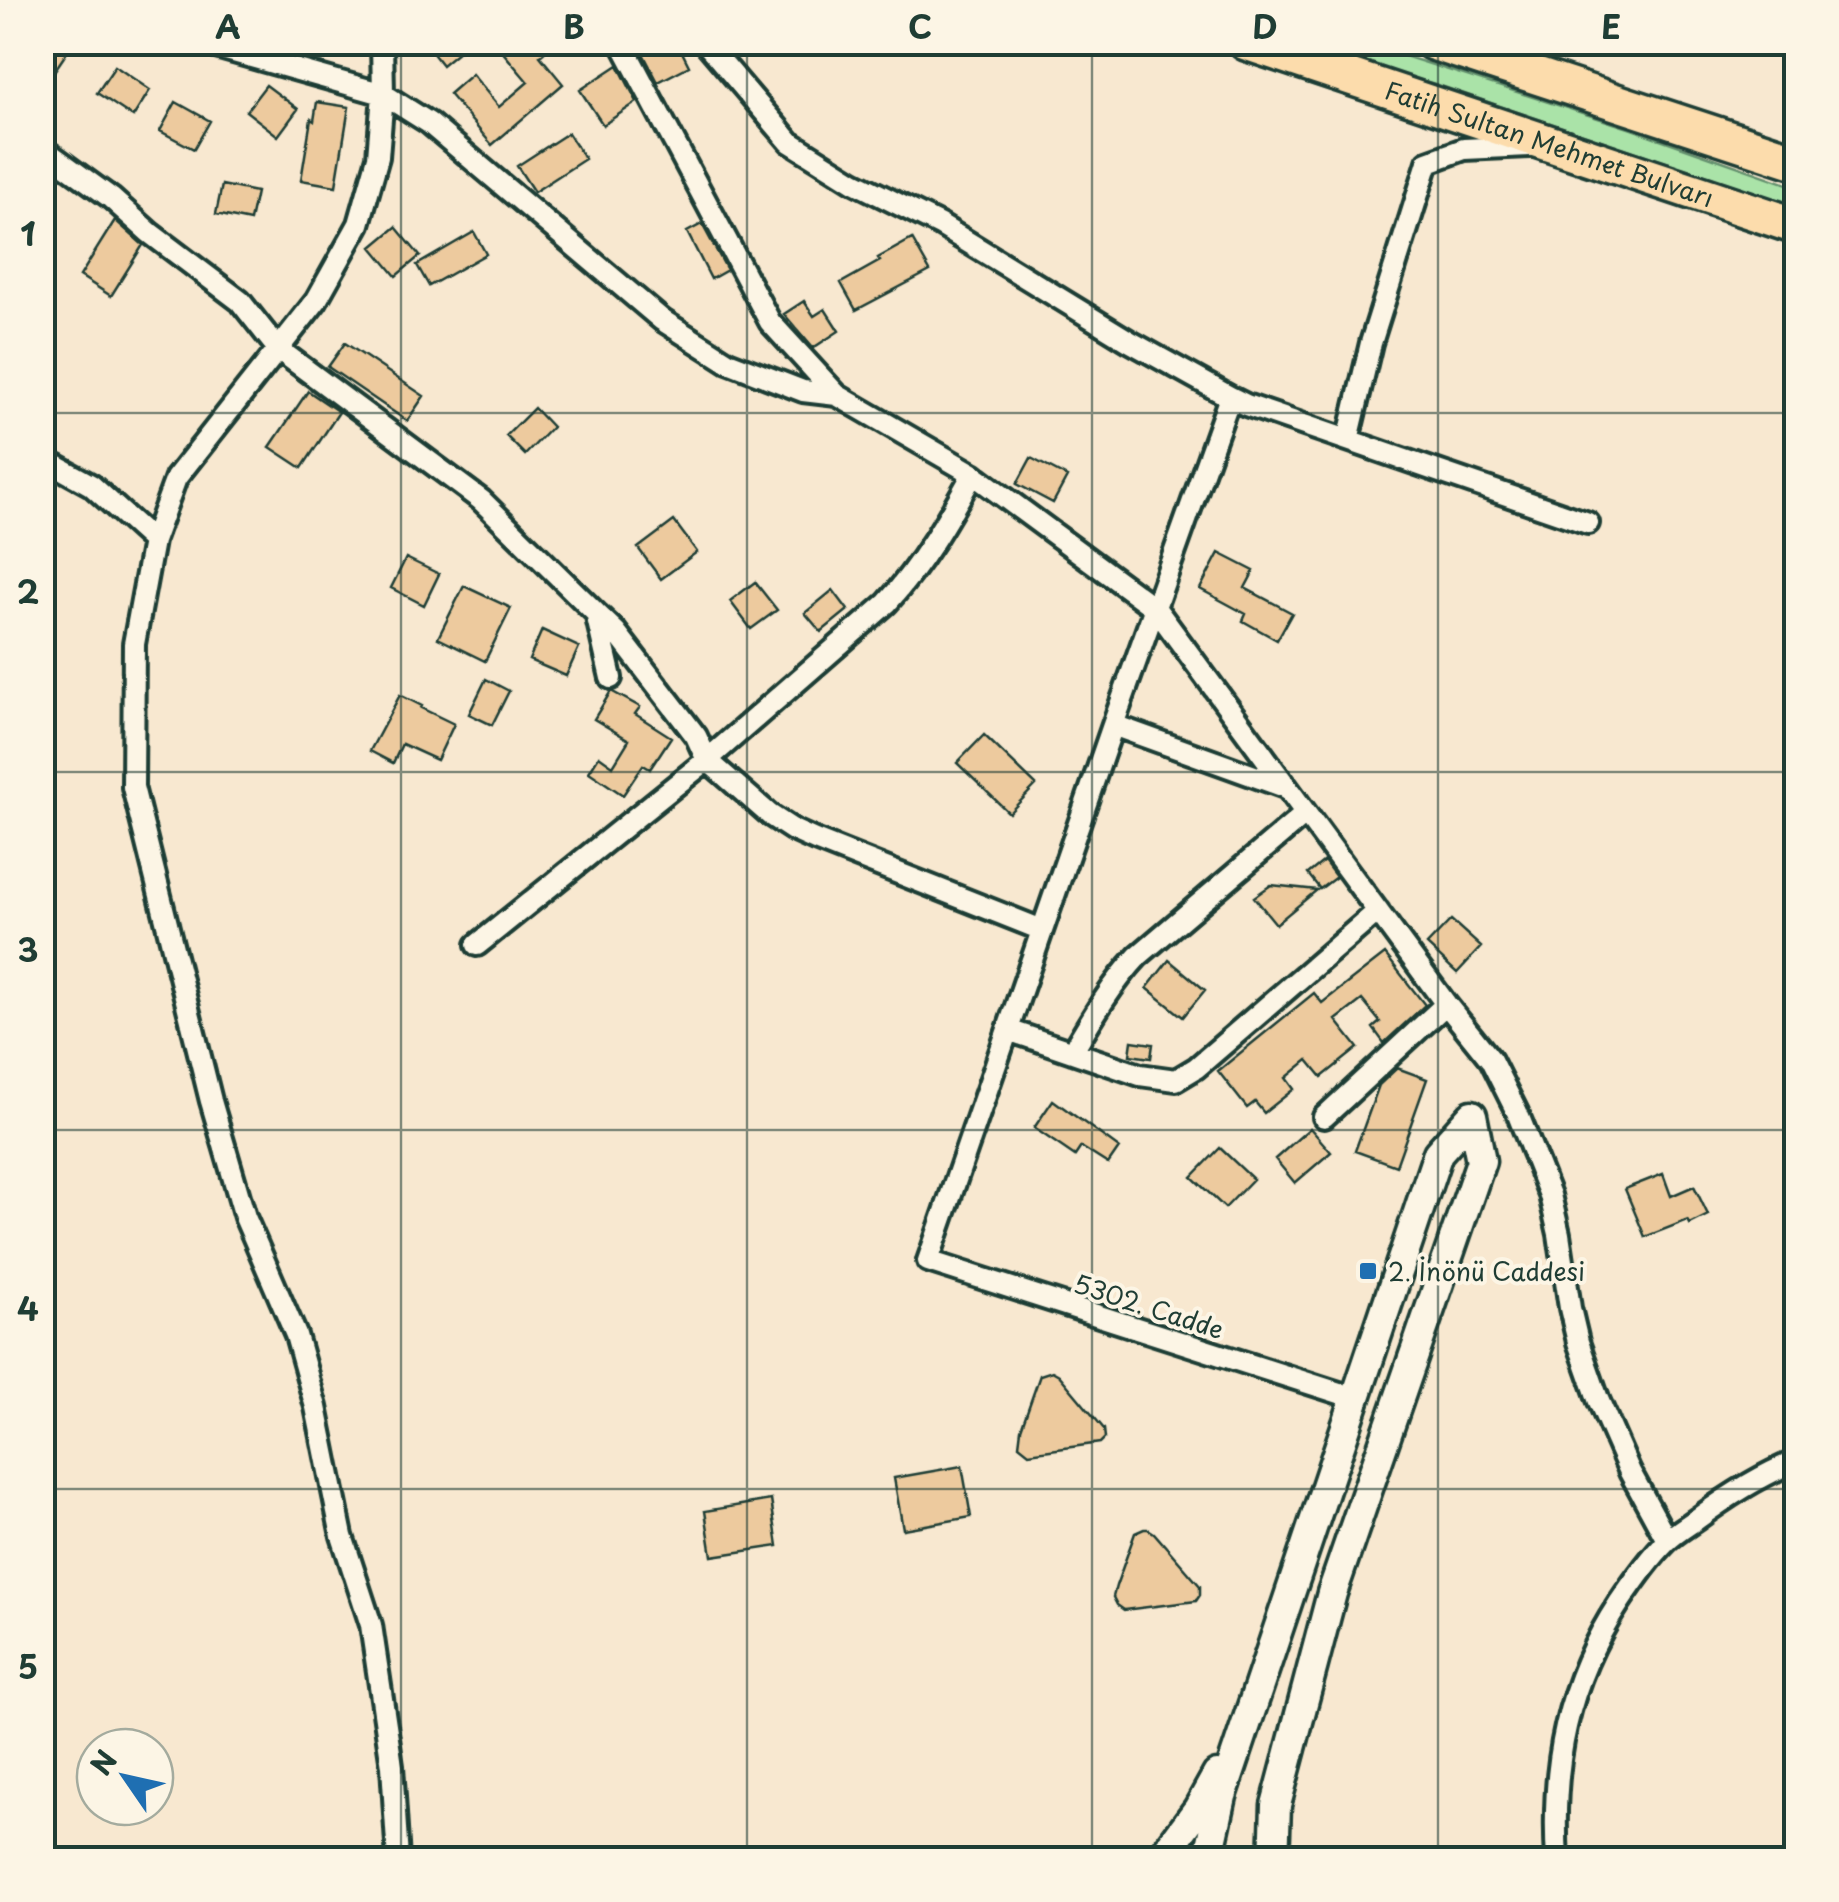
<svg xmlns="http://www.w3.org/2000/svg" width="1839" height="1902" font-family="'Playpen Sans',sans-serif">
<rect width="100%" height="100%" fill="#f8e8d0"/>
<filter id="ink" filterUnits="userSpaceOnUse"><feTurbulence type="fractalNoise" baseFrequency=".01" numOctaves="2"/><feDisplacementMap in="SourceGraphic" scale="20" xChannelSelector="R" yChannelSelector="G"/><feConvolveMatrix kernelMatrix="1 2 1 2 8 2 1 2 1" color-interpolation-filters="sRGB"/></filter>
<g filter="url(#ink)">
<path fill="#aae3a8" stroke="#64906e" stroke-width="2.5" d="M1299,43H1364L1629,128L1796,187V206L1435,84L1354,62L1344,59L1342,55Z"/>
<path fill="#edca9e" stroke="#1f3d34" stroke-width="2.5" d="M42,42H74L42,89Z
M283,42H325L313,60L306,58Z
M424,42H470L442,65Z
M509,42H556L540,56L563,84L492,145L449,94L472,74L499,107L528,82L501,50Z
M637,42H677L689,66L658,82Z
M618,65L637,102L603,125L580,90Z
M115,66L150,90L133,117L97,93Z
M266,85L298,109L278,136L246,111Z
M176,102L210,121L194,149L160,131Z
M317,102L349,107L336,186L301,180L311,119L314,121Z
M568,133L585,159L534,192L517,166Z
M222,185L256,192L250,221L216,214Z
M115,220L143,245L111,296L80,276Z
M702,224L727,270L711,279L687,232Z
M396,227L420,256L396,276L372,247Z
M474,232L486,254L429,286L417,265Z
M912,239L930,271L856,310L841,283L880,261L878,258Z
M804,301L814,316L825,309L839,331L813,348L784,314Z
M345,343L424,396L407,421L328,367Z
M308,391L339,412L302,468L270,447Z
M534,408L552,427L525,455L506,436Z
M1031,458L1067,477L1053,503L1017,484Z
M674,521L697,552L661,579L638,548Z
M1219,553L1254,571L1245,588L1292,613L1277,640L1243,621L1246,614L1200,589Z
M406,558L439,574L424,605L391,588Z
M755,582L777,610L751,629L730,601Z
M464,586L511,608L485,661L438,638Z
M833,590L848,610L821,632L805,613Z
M542,630L579,647L566,676L529,660Z
M486,679L509,691L492,725L469,714Z
M611,691L640,707L635,714L671,737L650,769L643,765L623,795L589,772L599,756L613,766L629,740L594,719Z
M400,695L422,706L421,708L454,724L437,760L402,744L393,763L370,751Z
M984,735L1036,785L1009,813L957,763Z
M1324,861L1336,877L1320,889L1308,874Z
M1271,885L1317,890L1276,924L1254,897Z
M1451,920L1481,947L1457,973L1427,945Z
M1385,954L1425,1005L1384,1043L1373,1028L1380,1022L1362,1000L1336,1020L1358,1048L1322,1077L1308,1060L1286,1078L1294,1089L1264,1113L1255,1102L1247,1108L1218,1071L1314,993L1322,1003Z
M1169,960L1205,990L1183,1017L1147,988Z
M1132,1041L1153,1044L1151,1058L1130,1055Z
M1397,1068L1427,1079L1396,1166L1355,1151L1379,1085Z
M1053,1100L1119,1148L1108,1164L1081,1147L1075,1156L1034,1128Z
M1310,1128L1331,1152L1295,1183L1275,1159Z
M1220,1148L1253,1179L1225,1208L1192,1177Z
M1663,1174L1671,1196L1694,1186L1708,1215L1690,1224L1688,1220L1645,1237L1625,1189Z
M1052,1371L1059,1375L1104,1429L1105,1438L1100,1443L1029,1453L1019,1445L1021,1429L1040,1375Z
M962,1466L971,1517L903,1529L894,1478Z
M771,1500L778,1546L712,1556L705,1511Z
M1144,1529H1148L1154,1533L1200,1586V1595L1196,1601L1124,1610L1117,1605L1113,1597L1116,1586L1135,1533Z"/>
<g fill="none" stroke-linecap="round" stroke-linejoin="round">
<defs>
<path id="street" d="M382,42L383,94L378,157L359,224L316,301L176,478L153,541L134,644L133,787L211,1101L245,1217L296,1335L316,1407L342,1536L371,1625L392,1766L398,1860
M621,42L770,322L837,395L973,474L1156,609L1446,1004L1491,1060L1517,1112L1550,1195L1559,1234L1570,1308L1578,1342L1598,1399L1630,1472L1667,1540
M705,42L790,142L854,182L940,225L1129,341L1230,397
M216,47L383,94L429,123L662,320L728,362L803,391L837,395
M42,148L111,198L150,233L240,301L278,349L481,500L596,613L611,678
M1348,440L1371,343L1428,162L1464,149L1529,146
M42,458L91,485L153,541
M597,614L616,632L696,736L707,760L770,815L793,830L815,840L1042,930
M1113,725L1285,787
M477,945L707,760L887,603C922,564 947,520 973,474
M1008,1030L1140,1075L1176,1080L1196,1068L1378,911
M1072,1052C1092,1018 1111,985 1138,956L1305,814
M1324,1117L1446,1004
M1355,1398L928,1261L1113,725L1230,397L1246,405L1588,523
M1557,1860C1551,1765 1567,1682 1619,1603C1633,1582 1648,1560 1666,1542C1675,1533 1687,1526 1697,1519C1728,1496 1761,1475 1796,1461"/>
<path id="secondary" d="M1160,1860L1198,1809L1217,1775
M1208,1860L1222,1796L1438,1153L1472,1115L1481,1161L1332,1593L1276,1805L1274,1860"/>
<g id="highway">
<path id="s1" d="M1246,42L1796,226"/>
<path d="M1433,42L1796,161"/>
</g>
</defs>
<use href="#street" stroke="#1f3d34" stroke-width="28"/>
<use href="#secondary" stroke="#1f3d34" stroke-width="35"/>
<use href="#highway" stroke="#1f3d34" stroke-width="42"/>
<use href="#street" stroke="#fcf5e5" stroke-width="20"/>
<use href="#secondary" stroke="#fcf5e5" stroke-width="28"/>
<use href="#highway" stroke="#fcdcac" stroke-width="35"/>
</g>
</g>
<path fill="none" stroke="#1f3d34" stroke-width="2.5" stroke-opacity="0.55" d="M401,42V1860M747,42V1860M1092,42V1860M1438,42V1860M42,413H1796M42,772H1796M42,1130H1796M42,1489H1796"/>
<rect fill="#1f6fb2" stroke="#fcf5e5" stroke-width="4" x="1358" y="1261" width="20" height="20" rx="5"/>
<g text-anchor="middle" dominant-baseline="central" stroke-width="8" stroke-linejoin="round" paint-order="stroke">
<g font-size="25" fill="#1f3d34" stroke="#fcf5e5">
<text stroke="none"><textPath href="#s1" startOffset="320">Fatih Sultan Mehmet Bulvarı</textPath></text>
<text transform="translate(1149 1306) rotate(18)">5302. Cadde</text>
</g>
<g font-size="25" fill="#1f3d34" stroke="#fcf5e5" text-anchor="start">
<text x="1388" y="1271">2. İnönü Caddesi</text>
</g>
</g>
<rect width="1839" height="1902" fill="none" stroke="#fcf5e5" stroke-width="110"/>
<g transform="translate(125 1777) rotate(304)"><circle r="48" fill="#fcf5e5" stroke="#a4ab9e" stroke-width="2.5"/>
<path d="M0-8L18 38L0 25L-18 38Z" fill="#1f6fb2"/>
<text y="-15" font-size="28" font-weight="bold" text-anchor="middle" fill="#1f3d34">N</text>
</g>
<rect x="55" y="55" width="1729" height="1792" fill="none" stroke="#1f3d34" stroke-width="4"/>
<g font-size="32" text-anchor="middle" font-weight="bold" fill="#1f3d34">
<text x="228" y="39">A</text>
<text x="574" y="39">B</text>
<text x="920" y="39">C</text>
<text x="1265" y="39">D</text>
<text x="1611" y="39">E</text>
<text x="28" y="246">1</text>
<text x="28" y="604">2</text>
<text x="28" y="962">3</text>
<text x="28" y="1321">4</text>
<text x="28" y="1679">5</text>
</g>
</svg>
